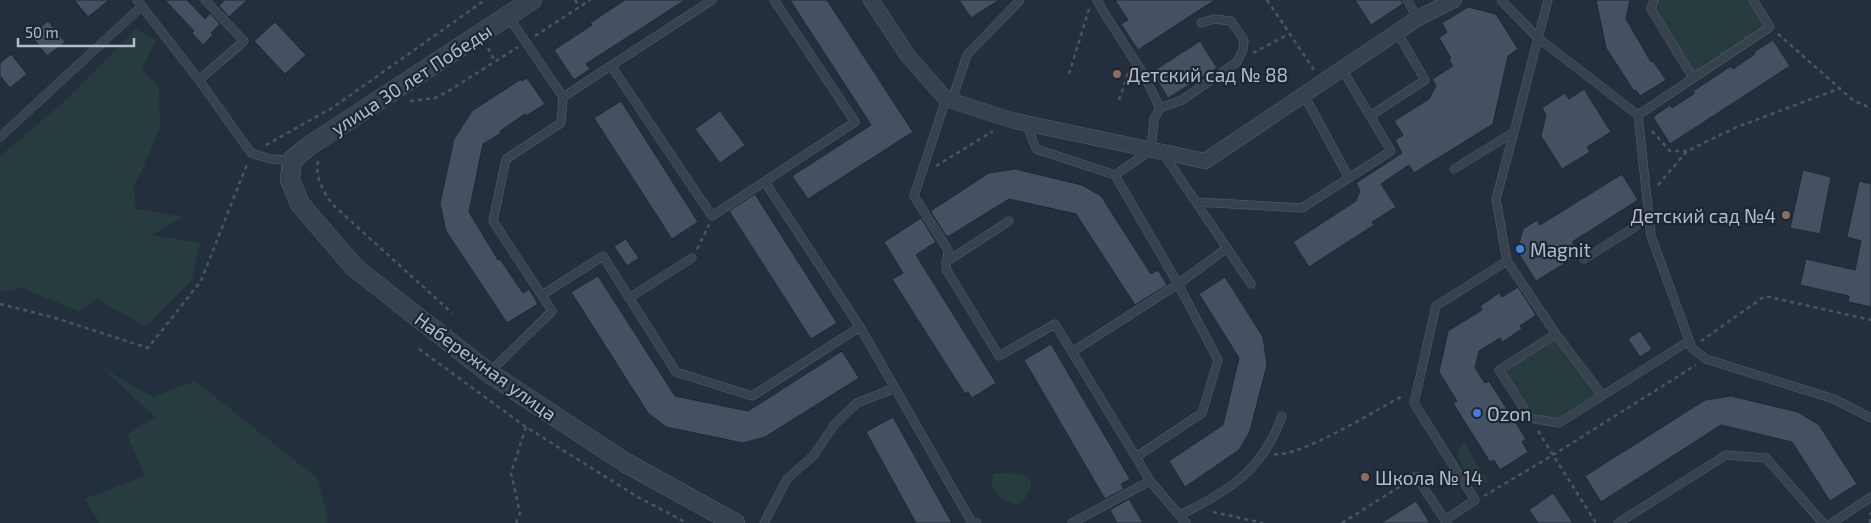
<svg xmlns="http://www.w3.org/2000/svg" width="1871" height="523" font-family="'Exo 2',sans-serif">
<rect width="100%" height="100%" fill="#242f3e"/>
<path fill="#263c3f" d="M1654,0H1753L1770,27L1693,78L1651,9Z
M136,29L156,40L142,68L159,88L160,128L134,188L136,209L183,217L151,235L200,243L192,280L146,327L97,299L80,312L23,288L0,292V156L65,101Z
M1556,334L1602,395L1559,423L1530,418L1499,370Z
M104,369L153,397L195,381L317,478L328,518L327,523H100L85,499L145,476L127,435L155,417Z
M1464,443L1488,482L1483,484L1472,481C1465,470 1451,455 1464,443Z
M1009,472L1023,475L1031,481C1031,491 1026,499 1018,505L1000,499L992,486L993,474Z"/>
<path fill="#455162" stroke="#1f2835" d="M74,0H109L88,17Z
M165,0H187L205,19L210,13L220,24L211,33L213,35L203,45L192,33L194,31Z
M225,0H247L229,17L219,6Z
M625,0H685L586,64L590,69L574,80L554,50L592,25L590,23Z
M790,0H827L913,132L808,199L792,176L871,125Z
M959,0H999L971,18Z
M1115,0H1215L1138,50L1121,24L1128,20Z
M1355,0H1401L1403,4L1371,25Z
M1596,0H1630L1626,19L1651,62L1653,61L1666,80L1640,96L1636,90L1634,91L1606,48Z
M1468,7L1496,14L1518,49L1508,56L1493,124L1414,173L1409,165L1381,184L1396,207L1372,222L1374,225L1309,267L1293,242L1356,201L1360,191L1356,183L1402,153L1395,140L1403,135L1394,121L1429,99L1436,86L1432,79L1453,66L1449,60L1451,58L1439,38L1447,32L1442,23Z
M48,21L65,42L47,56L31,35Z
M275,22L306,55L285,74L254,41Z
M1773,40L1790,66L1670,144L1653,117L1670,105L1672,108L1695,93L1693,91L1731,66L1733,69L1755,54L1754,52Z
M1200,41L1217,68L1168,98L1152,72Z
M11,54L27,74L10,88L0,76V63Z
M527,78L545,104L526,116L525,114L500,131L501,133L483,144L469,212L498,260L500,259L523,293L529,289L538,304L507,323L446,231L440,203L454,139L472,111L521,79L522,81Z
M1584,89L1611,132L1587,147L1590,152L1562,169L1541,136L1546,115L1542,108L1565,93L1569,99Z
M621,101L698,222L672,239L594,118Z
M720,111L745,145L720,163L695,129Z
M1015,169L1082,185L1101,196L1151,274L1158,270L1167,285L1135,305L1076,214L1009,199L949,236H946L931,212L932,210L989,173Z
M1803,170L1831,177L1820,234L1790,228Z
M1622,174L1638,200L1572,242L1575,246L1567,251L1572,259L1536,281L1517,251L1523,229L1537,220L1540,225Z
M1859,181L1871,184V307L1848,302L1849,296L1800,285L1806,259L1855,270L1861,241L1847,237Z
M755,194L837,323L811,339L729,211Z
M921,218L936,242L916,255L996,383L972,398L968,392L965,394L892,279L903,273L884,242Z
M626,239L639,258L627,266L614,246Z
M598,276L675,396L748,411L842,351L859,378L765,437L743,443L666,427L648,413L571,292Z
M1225,277L1263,337L1267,365L1250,431L1239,450L1185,487L1169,461L1223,425L1239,358L1199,294Z
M1518,287L1536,315L1520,326L1522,329L1502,342L1500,338L1479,351L1475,368L1485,383L1489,381L1526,439L1522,442L1528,452L1500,470L1494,460L1490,462L1466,424L1453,403L1457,401L1439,372L1448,331L1482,310L1480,306L1499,293L1502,297Z
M1640,331L1652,349L1640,357L1628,339Z
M1051,344L1130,479L1121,484L1124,489L1105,499L1024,360Z
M1731,396L1798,412L1819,425L1857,484L1830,501L1792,442L1721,425L1601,502L1585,476L1705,400Z
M893,417L952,523H916L866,432Z
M1553,493L1573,523H1538L1529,510Z
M1129,499L1143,523H1117L1110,510Z
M1416,501L1430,523H1381Z"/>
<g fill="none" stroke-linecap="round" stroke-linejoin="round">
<defs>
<path id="service" d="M137,0L199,80L251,153L270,159L292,160
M1097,0L1103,11L1144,75L1160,108
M1407,0L1418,18
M1548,0L1538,38L1638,115L1651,236L1692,348L1706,359L1834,399L1871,418
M1654,0L1651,9L1693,78
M612,67L712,216L855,122L774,0
M199,80L244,41L205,0
M1304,95L1349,178
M563,97L712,0
M946,99L914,196L948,250L946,269L999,356L1055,324L1136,457L1202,413L1218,360L1178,284L1115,175L1036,149L1026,123
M952,100L967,55L1020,0
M1638,115L1770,27L1753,0
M1370,116L1425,80L1397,32
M0,137L142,6
M1163,153L1251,284
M1454,169L1514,132L1538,38L1501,0
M1115,175L1151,150L1154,119L1160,108L1182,100L1237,62L1243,50L1244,40L1231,21L1214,19L1201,23
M765,182L860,327L971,521L977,523
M1197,202L1302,208L1391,151L1342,69
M1584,259L1649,218
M1507,261L1556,334L1602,395
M946,262L1009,221
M542,295L603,256L676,372L752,396L860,327
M629,298L692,258
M1556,334L1499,370L1530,418L1559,423L1689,341
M1072,352L1178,284L1227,248
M489,373L552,311L493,221L506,159L561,123L563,97L508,16
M1416,476L1445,520
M1150,481L1186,523
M1180,515C1229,491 1263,470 1282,416
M764,523L787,479L813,456L835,424L857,403L895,388
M1072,523L1150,481L1136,457
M1447,523L1445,520L1475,500L1414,403L1436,306L1507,261L1496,199L1514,132
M1618,523L1726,455L1766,458L1823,523
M1832,523L1871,497"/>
<path id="minor" d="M871,0L908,56L946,99L1011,120L1205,161L1418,18L1454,0"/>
<path id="tertiary" d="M532,0L309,146L292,160L290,180L300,204L355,268L489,373L626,463L735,523"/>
</defs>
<use href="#service" stroke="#565f6c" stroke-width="9"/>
<use href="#minor" stroke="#565f6c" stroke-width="16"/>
<use href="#tertiary" stroke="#565f6c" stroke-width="20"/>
<path stroke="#44595c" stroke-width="2.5" stroke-dasharray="4 4" stroke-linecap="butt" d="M575,0L579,7
M1267,0L1314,70
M1778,34L1854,101L1871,108
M535,36L590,0
M488,48L495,61
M1253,53L1289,34
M1069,74L1089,9
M1119,100L1129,71
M410,101L435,98L447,92L518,47
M1652,131L1670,151H1687
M266,145L332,108L485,0
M318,161C315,178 323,190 332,204L452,313
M936,166L993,131
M1658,185L1687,151L1737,127L1841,88
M697,249L709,225
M0,304L52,317L148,348L201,281L247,164
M1701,341L1765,296L1871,320
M419,349L526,427L636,496L687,523
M1538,431L1596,523
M1274,454C1297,459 1380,408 1404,395
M1484,496L1553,455L1696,365
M1213,512L1263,523
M516,523L520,513L511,473L526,427
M1342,523L1407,482
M1870,523L1871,512"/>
<use href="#service" stroke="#38414e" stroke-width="8"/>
<use href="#minor" stroke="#38414e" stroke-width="15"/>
<use href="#tertiary" stroke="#38414e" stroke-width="19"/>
</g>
<g fill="#8d6e63" stroke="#1d2633" stroke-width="2">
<circle cx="1117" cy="74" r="5"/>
<circle cx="1786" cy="215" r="5"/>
<circle cx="1365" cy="477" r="5"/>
</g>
<g fill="#3f7fe0" stroke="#1d2633" stroke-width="2">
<circle cx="1520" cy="249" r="5"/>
<circle cx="1477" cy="413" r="5"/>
</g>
<g text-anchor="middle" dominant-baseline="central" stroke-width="4.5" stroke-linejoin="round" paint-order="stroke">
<g font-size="19" fill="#b4bcc9" stroke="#1d2633" text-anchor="start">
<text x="1127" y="74">Детский сад № 88</text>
<text x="1776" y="215" text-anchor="end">Детский сад №4</text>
<text x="1530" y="249">Magnit</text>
<text x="1487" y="413">Ozon</text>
<text x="1375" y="477">Школа № 14</text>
</g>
<g font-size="19" fill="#b4bcc9" stroke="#1d2633">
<text transform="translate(411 79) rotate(-33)">улица 30 лет Победы</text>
<text transform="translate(486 366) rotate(36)">Набережная улица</text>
</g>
</g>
<path d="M18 38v8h116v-8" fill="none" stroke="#b4bcc9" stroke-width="2.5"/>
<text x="25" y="38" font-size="15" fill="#b4bcc9" stroke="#1d2633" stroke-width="4" paint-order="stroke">50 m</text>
</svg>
